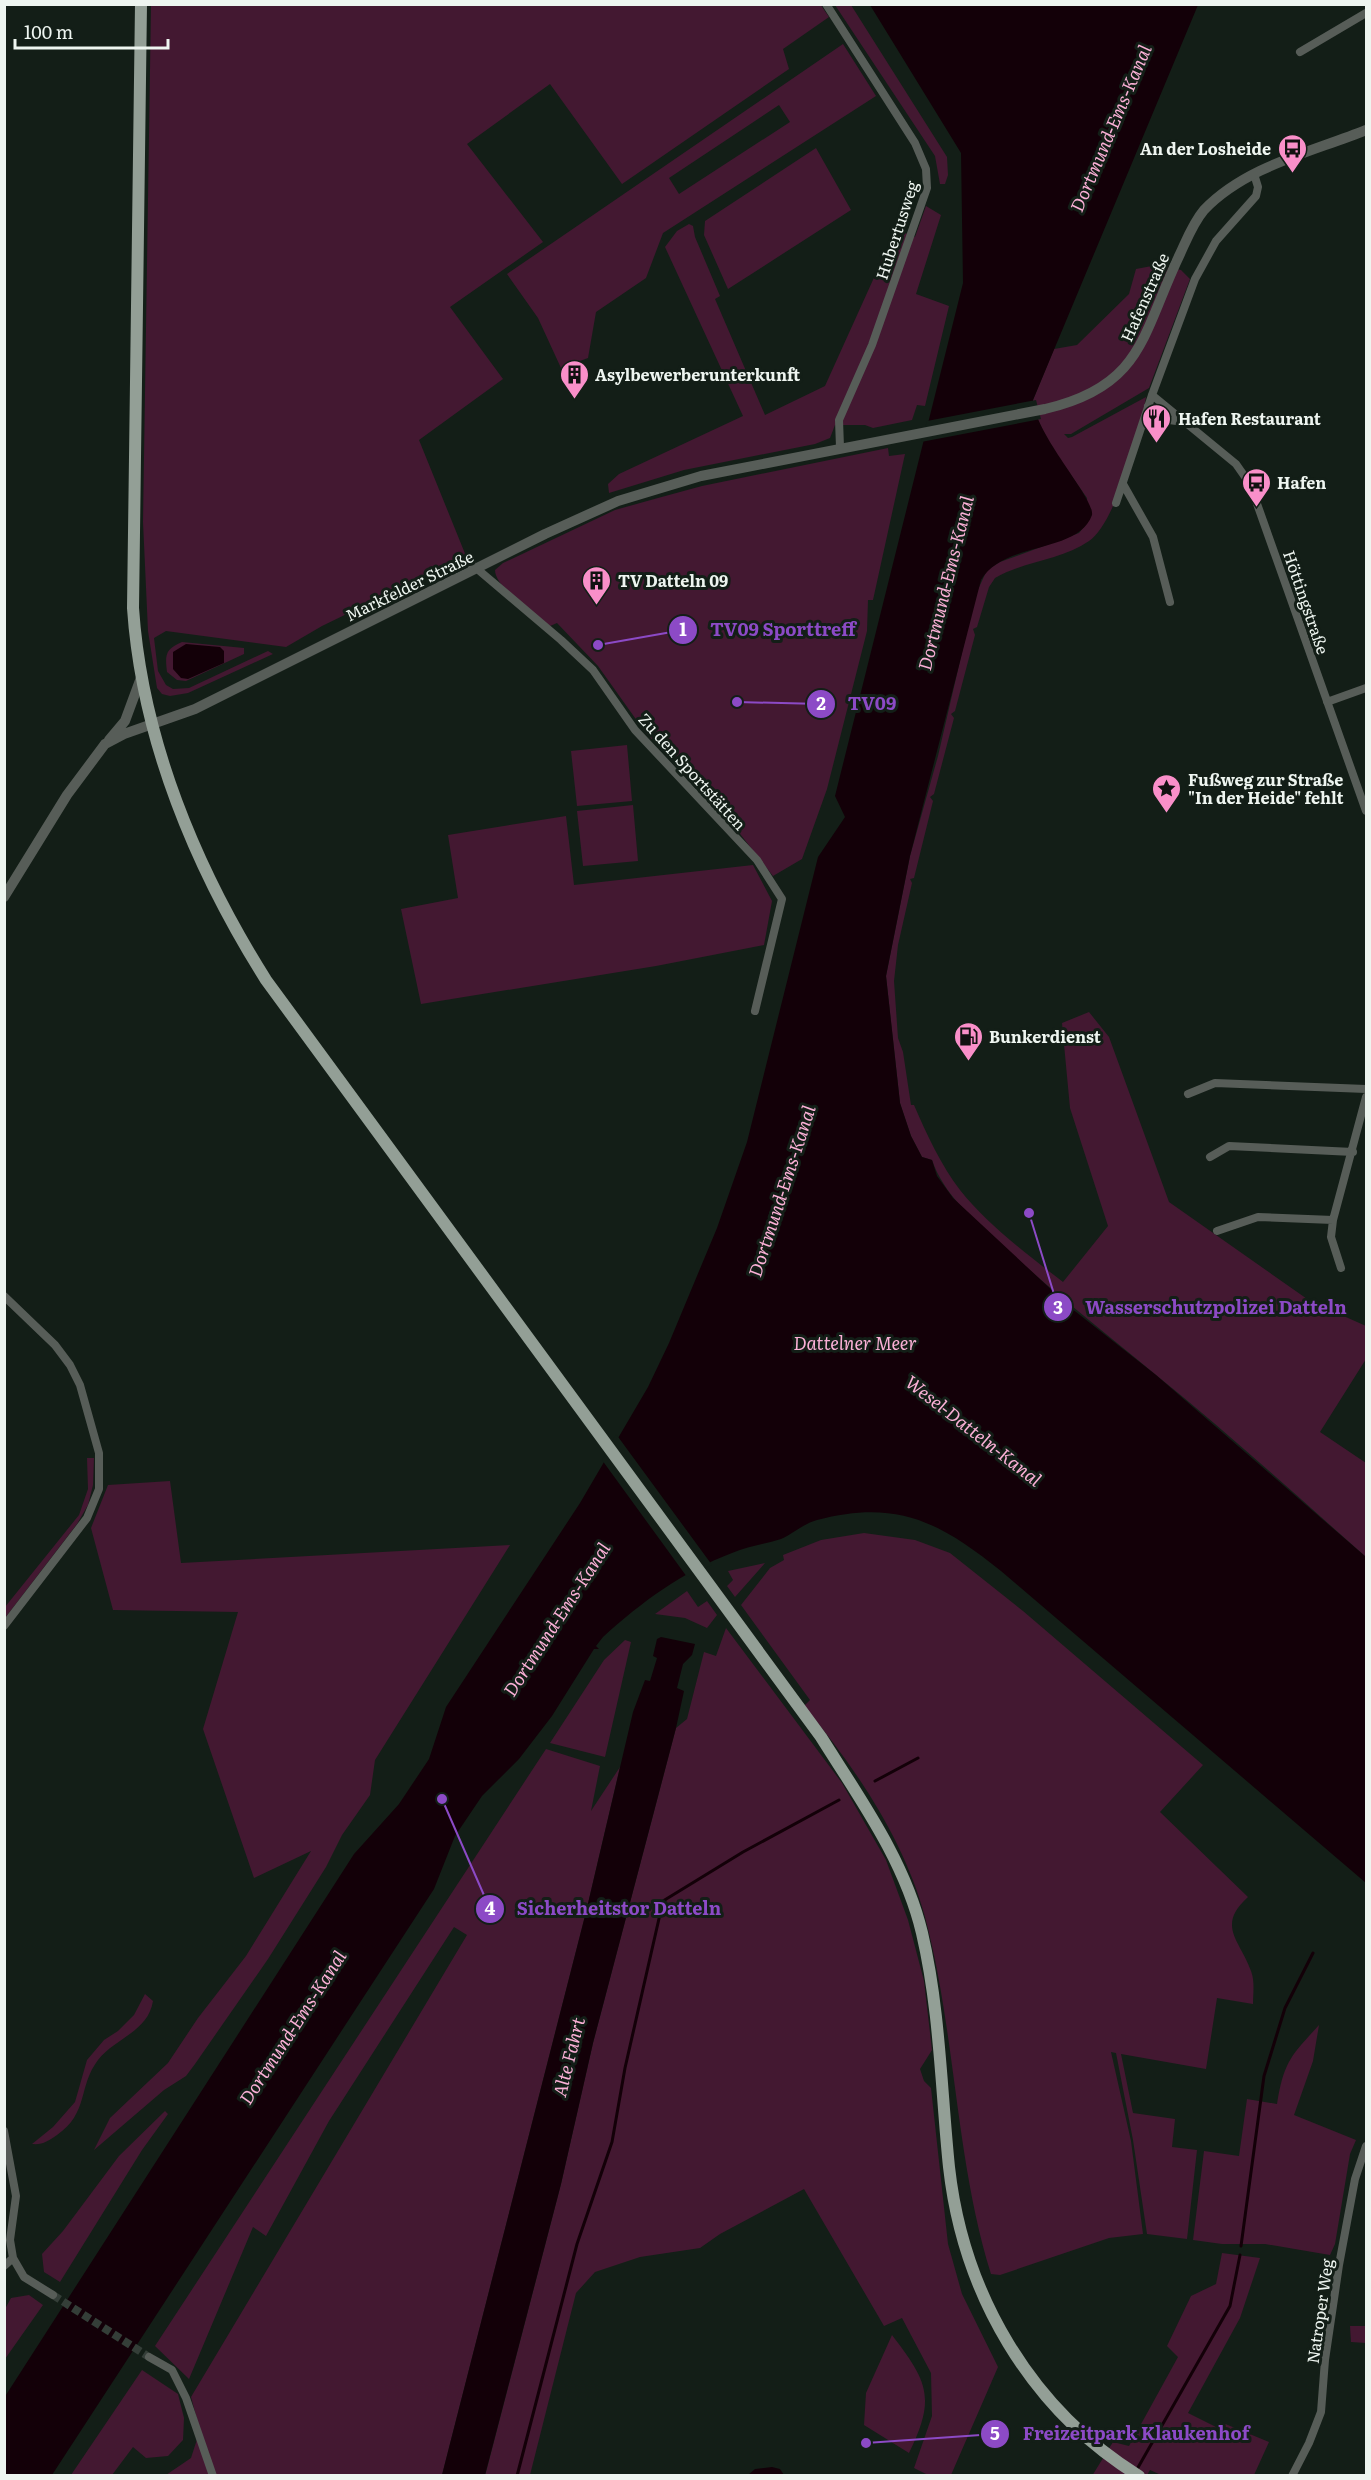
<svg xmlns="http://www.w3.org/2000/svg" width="1371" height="2480" font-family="Literata,serif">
<rect width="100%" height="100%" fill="#131e17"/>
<path fill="#431831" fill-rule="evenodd" d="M820,4L829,17L783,49L789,69L622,184L550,84L467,144L543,242L450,307L503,379L419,440L466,556L322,626L286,647L166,631L154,638L158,671L166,685L173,689L189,688L268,651L273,654L188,693L170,696L162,694L157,688L148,631L143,522L151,5Z
M835,5H851L947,157L948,175L945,184H940L935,156Z
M843,44L876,96L663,233L646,278L596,312L588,358L561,368L538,318L507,274ZM779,105L790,122L679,194L669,178Z
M816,148L851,210L728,289L704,235L705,221Z
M926,206L941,215L916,294L949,306L925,406L917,405L912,420L873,428L865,425H835L830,438L815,444L684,470L609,493L608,484L619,474L743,416L665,247L677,231L689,224L693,226L695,237L720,296L715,299L765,415L825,386L896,229L915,237Z
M1157,265L1181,270L1190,279L1149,388L1071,434H1064L1068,438L1072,437L1146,397C1141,428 1116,523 1089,541C1062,560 1024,561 995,578L989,587L977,627L973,629L975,635L955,711L951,714L954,718L934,794L930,797L933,801L914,878L910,879L912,883L898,945L894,981L898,1038L903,1052L911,1105H914C927,1135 941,1165 960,1190C987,1224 1029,1256 1063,1282L1108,1226L1070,1108L1062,1023L1089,1012L1109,1037L1169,1202L1310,1301L1366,1326V1359L1320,1432L1366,1463V1557C1297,1496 1228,1433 1156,1375C1103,1331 1050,1290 1000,1243C973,1219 944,1195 932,1160L922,1157L911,1136L900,1103L886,976L910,856L938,756L975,596L987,570L1000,562L1079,533L1088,522L1087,498L1050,445L1033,410V400L1054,349L1077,345L1129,294L1136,269Z
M888,448L889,456L905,454L873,600H868L867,631L827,789L802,859L773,876L723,812L645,732L598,666L557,623L550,626C536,615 495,588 495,570L503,563L615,510L658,498L702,486Z
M182,642L244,648V654L186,681L177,680L167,672C165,655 165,649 182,642Z
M627,745L632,801L577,806L571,751Z
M633,805L638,861L583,866L577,811Z
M566,816L574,885L753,865L772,901L764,945L656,966L421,1004L401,909L458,898L448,835Z
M87,1458H94L93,1485L88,1505L77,1524L5,1618V1607L79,1515L88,1489Z
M170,1481L181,1563L510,1545L375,1760L370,1795L342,1835L326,1867L268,1959L195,2064L186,2076L164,2090L94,2150L110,2118L168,2063L198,2018L246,1956L311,1851L254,1878L203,1729L238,1612L113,1610L91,1528L108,1485Z
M864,1533L915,1540L950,1553L1023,1611L1203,1765L1160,1812L1248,1897C1216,1926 1240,1940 1251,1971C1255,1981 1253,1994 1253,2004L1217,1998L1206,2069L1121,2054L1133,2113L1175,2119L1172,2147L1197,2150L1187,2239L1147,2234L1133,2140L1116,2053L1111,2052L1131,2141L1143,2234L1109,2238L1000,2275L991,2274C955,2158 956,2034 925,1917C904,1839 855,1767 804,1706L810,1700L741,1605L770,1568L784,1560L783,1555L821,1540Z
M765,1563L735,1597L727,1586L733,1580L728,1571Z
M687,1591L698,1607L707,1601L717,1615L707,1628L685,1618L655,1614Z
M726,1628L842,1783L886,1860L908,1920L924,1981L932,2050L920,2069L924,2081L931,2088L948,2244L962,2294L998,2367L951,2475H928L914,2468L932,2416L931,2373L902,2318L884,2326L804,2189L720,2234L700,2248L640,2257L595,2272L576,2293L530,2475L485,2476L561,2184L593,2043L676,1728L687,1719L704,1652L716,1656Z
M625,1640L631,1642L605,1757L550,1743L604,1660Z
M546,1749L600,1766L591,1811L620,1767L586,1912L442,2475H166L191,2458L200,2430L191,2397L467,1935L454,1927L329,2121L266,2236L253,2227L189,2379L155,2346Z
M145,1994L153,2001C148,2032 115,2038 98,2060C78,2086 89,2113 57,2135C48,2141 43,2145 32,2144L53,2127L75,2102L87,2060L104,2040L118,2031L134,2015Z
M1319,2025L1313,2061L1294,2115L1356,2140L1350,2154L1335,2244L1330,2255L1265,2244H1222L1193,2240L1204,2151L1239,2156L1247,2099L1277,2104C1284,2061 1291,2056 1319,2025Z
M165,2111L168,2114L142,2150L60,2282L44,2272L42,2254L63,2231L119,2156Z
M1222,2253L1260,2258L1240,2318L1188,2413L1220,2429L1223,2423L1269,2442L1254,2475H1161L1150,2470L1147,2475L1092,2476L1113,2442L1129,2446L1178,2357L1167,2346L1191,2296L1216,2284Z
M29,2295L43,2305L5,2359V2309L11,2298Z
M1350,2326H1366V2343L1351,2342Z
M892,2335C928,2382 936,2398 909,2453L864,2425L866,2393Z
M142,2370L178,2394L184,2418L183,2440L168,2456L146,2458L133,2447L112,2475H71Z"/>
<path fill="#130008" d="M870,5H1198L1033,400C1035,435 1095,498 1092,515C1078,554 1004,541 981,580L910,856L886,976L900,1103L911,1136L922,1157L932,1160L937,1176L953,1198L1071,1308L1156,1375L1366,1557V1883L1001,1571C940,1522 897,1499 817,1520C803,1524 793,1534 781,1539C765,1544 748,1546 732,1553C682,1572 643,1601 603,1637L596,1646L599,1649H594L552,1716L519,1759L482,1796L455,1836L434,1889L52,2475H5L4,2398L354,1854L399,1804L429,1759L446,1707L580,1503L648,1387L669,1343L717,1228L747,1142L818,857L845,817L835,796L963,283L961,153Z
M186,644L220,647L224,651V663L188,679L181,678L173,669V652Z
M661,1637L695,1644L692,1655L683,1664L677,1688L684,1691L676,1728L593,2043L561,2184L485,2475H442L586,1912L633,1712L645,1680L650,1681L657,1658L653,1656L657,1639Z
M772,2467L780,2469L784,2475H748L755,2469Z"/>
<path fill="#131e17" d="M1036,400L1041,419L921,442L927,421Z
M616,1434L712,1565L687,1577L602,1460Z"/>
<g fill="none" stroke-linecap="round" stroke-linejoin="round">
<path stroke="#130008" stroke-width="3" d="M875,1781L918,1758
M1241,2246L1264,2076L1285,2008L1313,1953
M1136,2471L1230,2306L1240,2255
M517,2476L577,2244L612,2142L625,2068L663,1901L743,1852L839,1800"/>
<path stroke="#343e38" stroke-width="8" stroke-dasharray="8 4" stroke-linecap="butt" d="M53,2295L149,2357"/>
<path stroke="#575d58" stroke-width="8" d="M826,4L915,143L926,169L927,188L872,345L839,420L840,447
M1300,52L1366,13
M1152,395L1236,464L1250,484L1366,811
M1148,406C1156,421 1170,420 1185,422
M1123,484L1153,537L1170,602
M1116,503L1152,395L1195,279L1216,241L1256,196L1258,187L1254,174
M469,562L561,640L593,670L635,730L757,860L782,899L755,1011
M1327,702L1366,688
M1188,1094L1215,1083L1366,1089
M1210,1157L1229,1146L1353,1152
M1217,1231L1258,1217L1333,1220
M1341,1268L1331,1237L1333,1220L1366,1097
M4,1296L55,1345L70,1365L80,1385L99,1453V1489L87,1518L4,1626
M4,2131L16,2196L10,2240L13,2258L24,2277L53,2295
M4,2266L13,2258
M149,2357L172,2370L186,2398L213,2476
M1292,2476L1309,2443L1321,2412L1325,2360L1339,2265L1355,2179L1366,2146"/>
<path stroke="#575d58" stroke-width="10" d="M109,740L125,721L142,675
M4,897L67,795L105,744L124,734L195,709L545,534L618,501L701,476L1045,409C1144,386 1142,333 1180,254C1187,239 1193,223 1204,210C1246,166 1312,152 1366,130"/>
<path stroke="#939f96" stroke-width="12" d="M141,4L133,608C142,740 196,869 266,980L821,1737C860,1799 905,1861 922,1933C940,2010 941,2089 949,2167C963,2293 1030,2409 1139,2476"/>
</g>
<defs>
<symbol id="bus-pin" viewBox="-11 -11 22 30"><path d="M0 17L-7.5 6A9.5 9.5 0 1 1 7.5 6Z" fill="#f98fc9" stroke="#131e17"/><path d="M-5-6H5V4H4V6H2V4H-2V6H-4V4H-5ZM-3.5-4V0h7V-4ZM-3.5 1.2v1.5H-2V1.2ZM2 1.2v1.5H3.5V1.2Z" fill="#111"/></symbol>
<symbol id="building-pin" viewBox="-11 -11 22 30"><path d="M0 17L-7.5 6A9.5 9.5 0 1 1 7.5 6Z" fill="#f98fc9" stroke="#131e17"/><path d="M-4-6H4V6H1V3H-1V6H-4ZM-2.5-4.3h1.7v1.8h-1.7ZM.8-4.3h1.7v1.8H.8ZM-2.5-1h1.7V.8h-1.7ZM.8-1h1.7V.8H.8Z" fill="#111"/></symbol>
<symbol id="restaurant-pin" viewBox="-11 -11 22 30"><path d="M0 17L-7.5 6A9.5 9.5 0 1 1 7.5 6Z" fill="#f98fc9" stroke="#131e17"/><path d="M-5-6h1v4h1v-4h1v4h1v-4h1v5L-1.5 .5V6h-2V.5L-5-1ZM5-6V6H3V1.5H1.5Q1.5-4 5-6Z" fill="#111"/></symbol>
<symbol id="sight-pin" viewBox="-11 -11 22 30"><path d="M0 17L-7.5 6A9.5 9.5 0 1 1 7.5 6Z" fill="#f98fc9" stroke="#131e17"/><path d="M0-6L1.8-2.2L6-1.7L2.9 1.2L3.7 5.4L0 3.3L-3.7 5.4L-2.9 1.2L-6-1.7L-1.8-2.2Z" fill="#111"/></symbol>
<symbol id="fuel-pin" viewBox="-11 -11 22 30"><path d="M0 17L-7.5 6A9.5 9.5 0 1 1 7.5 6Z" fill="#f98fc9" stroke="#131e17"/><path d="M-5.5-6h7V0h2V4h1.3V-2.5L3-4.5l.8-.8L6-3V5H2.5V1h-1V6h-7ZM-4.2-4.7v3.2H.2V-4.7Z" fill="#111"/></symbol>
</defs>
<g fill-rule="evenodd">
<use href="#bus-pin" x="1276" y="132" width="33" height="45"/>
<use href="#building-pin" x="558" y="358" width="33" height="45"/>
<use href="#restaurant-pin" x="1140" y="402" width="33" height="45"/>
<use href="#bus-pin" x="1240" y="466" width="33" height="45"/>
<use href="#building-pin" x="580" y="564" width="33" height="45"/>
<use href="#sight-pin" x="1150" y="772" width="33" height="45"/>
<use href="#fuel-pin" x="952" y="1020" width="33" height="45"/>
</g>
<g text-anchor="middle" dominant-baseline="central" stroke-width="6" stroke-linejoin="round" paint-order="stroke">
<g font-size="16" font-weight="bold" fill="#eef5f0" stroke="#131e17" text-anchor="start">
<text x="1271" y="148" text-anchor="end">An der Losheide</text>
<text x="595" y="374">Asylbewerberunterkunft</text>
<text x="1178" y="418">Hafen Restaurant</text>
<text x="1277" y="482">Hafen</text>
<text x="618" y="580">TV Datteln 09</text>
<text x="1188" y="779">Fußweg zur Straße<tspan x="1188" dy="18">"In der Heide" fehlt</tspan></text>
<text x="989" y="1036">Bunkerdienst</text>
</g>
<g font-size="16" fill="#eef5f0" stroke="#131e17">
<text transform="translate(896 230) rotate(-72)">Hubertusweg</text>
<text transform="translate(1144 297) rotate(-66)">Hafenstraße</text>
<text transform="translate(409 585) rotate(-26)">Markfelder Straße</text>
<text transform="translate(1307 602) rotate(71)">Höttingstraße</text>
<text transform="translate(693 771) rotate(48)">Zu den Sportstätten</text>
<text transform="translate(1319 2311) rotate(-82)">Natroper Weg</text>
</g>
<g font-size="18" font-style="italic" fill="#fab0d6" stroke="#131e17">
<text transform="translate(1110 128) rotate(-67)">Dortmund-Ems-Kanal</text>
<text transform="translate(945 583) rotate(-76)">Dortmund-Ems-Kanal</text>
<text transform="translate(781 1191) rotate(-72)">Dortmund-Ems-Kanal</text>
<text x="855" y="1342">Dattelner Meer</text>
<text transform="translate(974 1430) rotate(38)">Wesel-Datteln-Kanal</text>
<text transform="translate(556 1619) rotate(-57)">Dortmund-Ems-Kanal</text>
<text transform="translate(292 2027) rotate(-57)">Dortmund-Ems-Kanal</text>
<text transform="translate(568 2057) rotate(-76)">Alte Fahrt</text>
</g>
</g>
<path fill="none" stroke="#8c4ac6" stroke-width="2" d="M598 645L683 630M737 702L821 704M1029 1213L1058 1307M442 1799L490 1909M866 2443L995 2434"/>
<g fill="#8c4ac6" stroke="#131e17" stroke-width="2">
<circle cx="598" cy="645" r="6"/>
<circle cx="737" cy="702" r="6"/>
<circle cx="1029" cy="1213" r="6"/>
<circle cx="442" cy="1799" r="6"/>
<circle cx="866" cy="2443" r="6"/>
<circle cx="683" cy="630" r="15"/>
<circle cx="821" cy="704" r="15"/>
<circle cx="1058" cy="1307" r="15"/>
<circle cx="490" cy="1909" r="15"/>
<circle cx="995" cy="2434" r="15"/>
</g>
<g font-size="18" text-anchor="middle" font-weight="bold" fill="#fff">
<text x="683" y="636">1</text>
<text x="821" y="710">2</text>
<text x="1058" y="1314">3</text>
<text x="490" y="1915">4</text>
<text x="995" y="2440">5</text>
</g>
<g font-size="18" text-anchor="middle" font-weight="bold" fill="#8c4ac6" stroke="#131e17" stroke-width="6" stroke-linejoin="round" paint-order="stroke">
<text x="783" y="636">TV09 Sporttreff</text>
<text x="872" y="710">TV09</text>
<text x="1216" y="1314">Wasserschutzpolizei Datteln</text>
<text x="619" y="1915">Sicherheitstor Datteln</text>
<text x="1136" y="2440">Freizeitpark Klaukenhof</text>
</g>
<rect width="1371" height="2480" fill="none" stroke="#eef5f0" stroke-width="12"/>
<path d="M15 39v9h153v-9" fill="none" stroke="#eef5f0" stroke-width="3"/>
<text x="24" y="39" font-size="18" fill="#eef5f0" stroke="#131e17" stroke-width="4.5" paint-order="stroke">100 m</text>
</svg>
